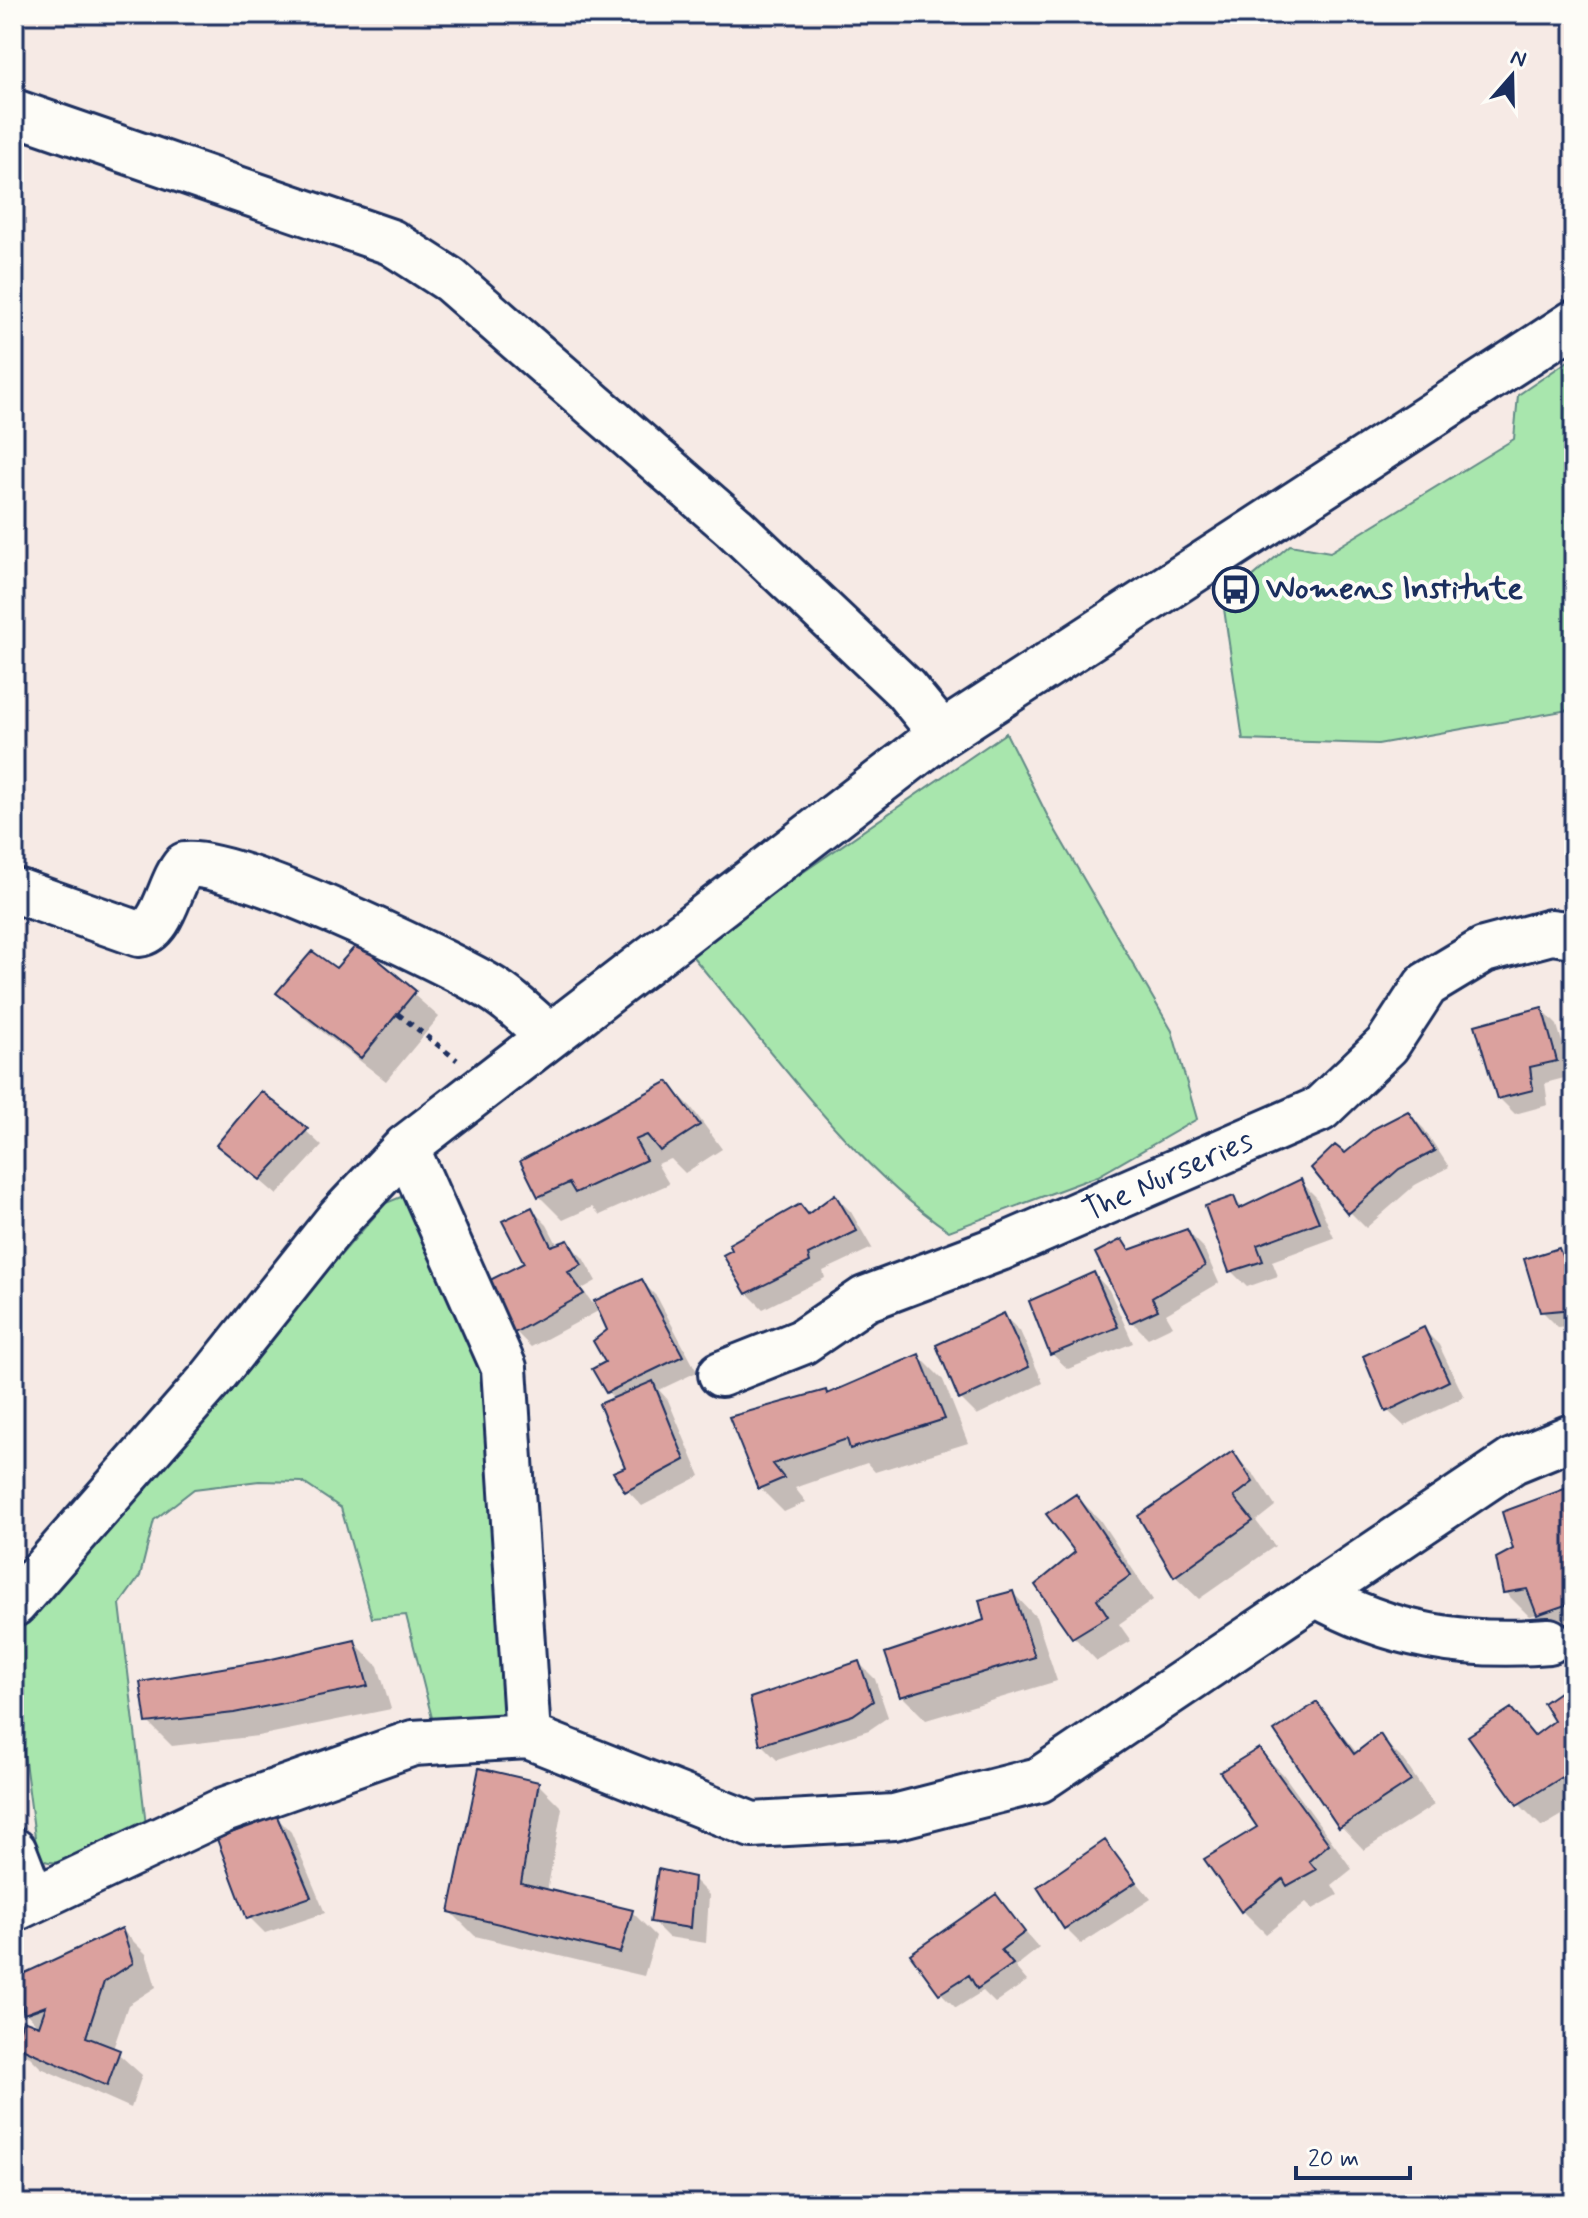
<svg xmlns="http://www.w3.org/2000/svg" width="1588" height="2218" font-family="Mynerve,sans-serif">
<rect width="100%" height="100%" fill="#f6eae5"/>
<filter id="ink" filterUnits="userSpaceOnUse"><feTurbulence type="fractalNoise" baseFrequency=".0125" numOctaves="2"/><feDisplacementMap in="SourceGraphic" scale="16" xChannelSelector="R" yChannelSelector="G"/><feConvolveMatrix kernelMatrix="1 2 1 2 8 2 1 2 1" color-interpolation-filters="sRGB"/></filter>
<g filter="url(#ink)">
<path fill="#a8e6ad" stroke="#628a86" stroke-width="2" d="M1574,357V709L1378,744L1243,740L1223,602L1290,545L1330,552L1514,439L1518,395Z
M1006,733L1050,821L1172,1031L1197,1119L1098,1176L949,1231C851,1165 766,1043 688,951Z
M401,1197L413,1206L488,1387L511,1717L432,1718L406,1615L372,1618L341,1508L302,1482L259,1481L194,1489L154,1520L140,1576L120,1604L147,1834C117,1844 72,1871 41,1860L36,1845L18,1708L15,1630L386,1203Z"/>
<path fill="#0003" d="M358,946L439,1017L386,1081L302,1016L279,993L336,971Z
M1541,1009L1557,1025L1572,1076L1545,1083L1548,1105L1515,1114L1499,1098Z
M667,1083L691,1107L722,1149L685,1173L671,1159L657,1164L669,1184L600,1215L592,1207L563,1220L539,1196Z
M1408,1113L1424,1129L1449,1167L1415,1185L1366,1228L1350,1212L1345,1156Z
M306,1131L322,1146L277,1195L219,1145Z
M1300,1181L1316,1197L1334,1238L1272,1261L1278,1276L1247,1287L1231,1271L1208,1207L1233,1198L1244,1209Z
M835,1196L851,1212L872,1248L823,1271L825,1278L763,1309L747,1293L809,1215Z
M531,1209L547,1225L558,1246L567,1242L583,1258L596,1281L582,1289L593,1304L641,1281L657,1297L697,1372L659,1390L668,1400L700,1476L642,1506L627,1490L628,1468L615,1400L608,1392L609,1331L600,1310L531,1347L516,1332Z
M1187,1231L1203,1247L1219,1283L1166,1314L1173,1326L1148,1338L1132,1322L1122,1241L1132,1251Z
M1558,1251L1574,1266V1325L1558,1327L1542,1311Z
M1094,1274L1109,1290L1133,1343L1068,1369L1052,1354Z
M1004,1316L1020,1331L1043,1383L977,1415L961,1399L938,1346Z
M1423,1329L1439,1345L1464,1397L1404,1426L1388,1411Z
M919,1356L943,1380L968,1443L875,1472L867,1463L795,1488L806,1502L784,1512L760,1488L731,1418L825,1392L829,1395Z
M1233,1454L1256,1477L1275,1506L1256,1521L1275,1546L1199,1599L1175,1576Z
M1567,1490L1574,1497V1634L1562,1638L1538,1614L1529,1616L1505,1592Z
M1076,1496L1100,1520L1153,1600L1119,1624L1131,1641L1097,1661L1074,1637Z
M1013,1593L1036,1617L1057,1681L926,1720L902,1696Z
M354,1642L378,1666L391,1709L258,1736L172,1746L148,1722L263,1663Z
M859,1663L875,1679L888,1717L869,1730L777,1760L761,1744Z
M1572,1685L1574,1808L1542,1827L1518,1803L1510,1710L1536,1737L1556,1722Z
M1317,1705L1358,1754L1380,1737L1404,1761L1434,1805L1364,1850L1341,1826Z
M1259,1751L1283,1774L1352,1869L1332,1885L1338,1895L1313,1909L1306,1902L1266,1934L1242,1910L1260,1828Z
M538,1784L562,1808L547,1892L632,1912L656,1936L644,1976L475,1936L451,1912Z
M275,1816L291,1832L325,1913L265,1933L249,1917Z
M1105,1843L1151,1899L1081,1944L1065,1928L1040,1887Z
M693,1879L709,1895L706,1943L668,1937L652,1921Z
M995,1897L1039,1948L1015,1967L1027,1981L995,2003L983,1991L956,2008L941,1993Z
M122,1930L146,1954L156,1987L128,2005L113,2049L142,2075L131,2108L41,2068L17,2044L41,2029L26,2013Z"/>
<path fill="#dba19e" stroke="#1b2f5e" stroke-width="2" d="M358,943L416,991L361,1058L276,993L312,951L336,968Z
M1542,1007L1557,1061L1530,1067L1533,1090L1497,1099L1475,1025Z
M668,1081L700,1125L660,1151L647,1135L635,1140L646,1160L575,1193L569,1183L538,1197L520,1161Z
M261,1091L308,1129L260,1180L216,1145Z
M1408,1111L1435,1151L1399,1169L1348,1214L1311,1168L1335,1145L1345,1153L1375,1128Z
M1301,1179L1319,1222L1257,1245L1263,1261L1229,1272L1205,1206L1234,1196L1239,1209Z
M835,1194L857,1231L808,1255L810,1262L746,1294L723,1255L732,1250L729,1244L800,1204L808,1214Z
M532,1207L551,1246L568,1240L582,1265L568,1272L584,1294L514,1333L490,1280L524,1263L502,1221Z
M1187,1229L1205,1266L1152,1298L1158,1310L1130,1323L1095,1253L1122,1239L1129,1250Z
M1559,1248L1566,1266L1574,1264V1309L1540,1312L1524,1259Z
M1094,1272L1118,1327L1050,1355L1029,1301Z
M642,1279L683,1356L606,1393L592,1369L605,1362L593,1341L607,1330L594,1301Z
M1004,1313L1029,1367L959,1400L936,1345Z
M1424,1327L1449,1381L1386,1412L1363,1356Z
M919,1354L945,1419L850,1449L847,1439L773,1464L784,1478L758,1489L729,1417L826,1390L827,1394Z
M653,1381L685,1460L625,1492L613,1472L625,1467L599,1404Z
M1233,1451L1253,1482L1234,1497L1253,1521L1174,1577L1138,1516Z
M1567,1488L1574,1507V1602L1537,1615L1527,1589L1503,1593L1496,1558L1513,1549L1502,1512Z
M1076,1494L1131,1575L1097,1599L1108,1616L1072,1638L1035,1585L1075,1552L1046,1514Z
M1013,1591L1035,1657L900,1697L885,1653L984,1620L979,1600Z
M355,1640L368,1686L234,1713L146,1723L140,1682L263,1661Z
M859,1661L873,1701L853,1715L760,1745L750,1698Z
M1572,1683L1574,1770L1517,1805L1468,1736L1511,1708L1534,1736L1554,1721L1543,1703Z
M1317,1702L1354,1754L1380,1734L1411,1781L1339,1828L1274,1731Z
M1259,1748L1329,1844L1309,1861L1316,1870L1287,1886L1283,1879L1241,1912L1204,1859L1257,1827L1220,1772Z
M479,1768L539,1782L521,1883L633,1910L620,1953L449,1912Z
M276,1814L311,1897L247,1919L217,1839Z
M1105,1840L1136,1882L1064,1929L1037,1887Z
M658,1869L694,1877L690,1928L650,1922Z
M996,1894L1025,1932L1001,1950L1013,1964L977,1989L969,1975L939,1994L910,1954Z
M122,1928L133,1963L104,1982L86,2037L120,2050L107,2086L15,2045L23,2020L39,2026L46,2006L24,2014L14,1978Z"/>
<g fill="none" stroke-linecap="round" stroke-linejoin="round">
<defs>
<path id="minor" d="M14,112L391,242L450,280L734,527L905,689L942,734
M20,892L139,934C164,931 169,883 185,865C230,857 439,958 486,985C509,998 529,1018 548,1035
M406,1147L504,1368L528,1736
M721,1374L802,1342L865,1299L1000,1248L1320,1109L1387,1045L1426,985L1484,950L1551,932L1574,935
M1316,1594C1389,1636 1466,1648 1549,1641
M14,1604L211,1379L340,1217L406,1147L942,734L1574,323
M14,1851L33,1900
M14,1909L224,1810L413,1743L528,1736L752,1825L894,1817L1039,1780L1513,1461L1574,1436"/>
</defs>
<use href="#minor" stroke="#1b2f5e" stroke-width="50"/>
<path stroke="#1b2f5e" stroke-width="5" stroke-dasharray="6 6" stroke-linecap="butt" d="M398,1014L457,1060"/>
<use href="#minor" stroke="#fdfcf7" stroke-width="44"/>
</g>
</g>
<defs>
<symbol id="bus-ring" viewBox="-11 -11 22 22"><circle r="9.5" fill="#fdfcf7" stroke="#1b2f5e" stroke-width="1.5"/><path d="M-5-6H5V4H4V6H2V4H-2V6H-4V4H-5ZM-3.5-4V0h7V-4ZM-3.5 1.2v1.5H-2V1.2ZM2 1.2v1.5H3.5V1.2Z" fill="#1b2f5e"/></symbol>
</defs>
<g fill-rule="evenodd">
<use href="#bus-ring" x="1210" y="564" width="51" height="51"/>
</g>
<g text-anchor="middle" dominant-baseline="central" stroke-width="8" stroke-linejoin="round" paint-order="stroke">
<g font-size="32" font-weight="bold" fill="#1b2f5e" stroke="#fdfcf7" text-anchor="start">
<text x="1266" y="589">Womens Institute</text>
</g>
<g font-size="32" fill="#1b2f5e" stroke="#fdfcf7">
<text transform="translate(1168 1176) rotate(-24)">The Nurseries</text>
</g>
</g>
<rect width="1588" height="2218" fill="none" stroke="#fdfcf7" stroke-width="48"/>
<rect x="24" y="24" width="1540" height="2170" fill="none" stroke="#1b2f5e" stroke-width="3" filter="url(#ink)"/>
<g transform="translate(1512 76) rotate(20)" stroke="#fdfcf7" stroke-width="6" paint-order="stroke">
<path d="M0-6L14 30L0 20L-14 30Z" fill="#1b2f5e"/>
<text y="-12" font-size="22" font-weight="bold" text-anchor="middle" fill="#1b2f5e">N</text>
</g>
<path d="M1296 2166v12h114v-12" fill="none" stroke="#1b2f5e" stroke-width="4"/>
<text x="1308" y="2166" font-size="24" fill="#1b2f5e" stroke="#fdfcf7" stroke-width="6" paint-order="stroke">20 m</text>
</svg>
